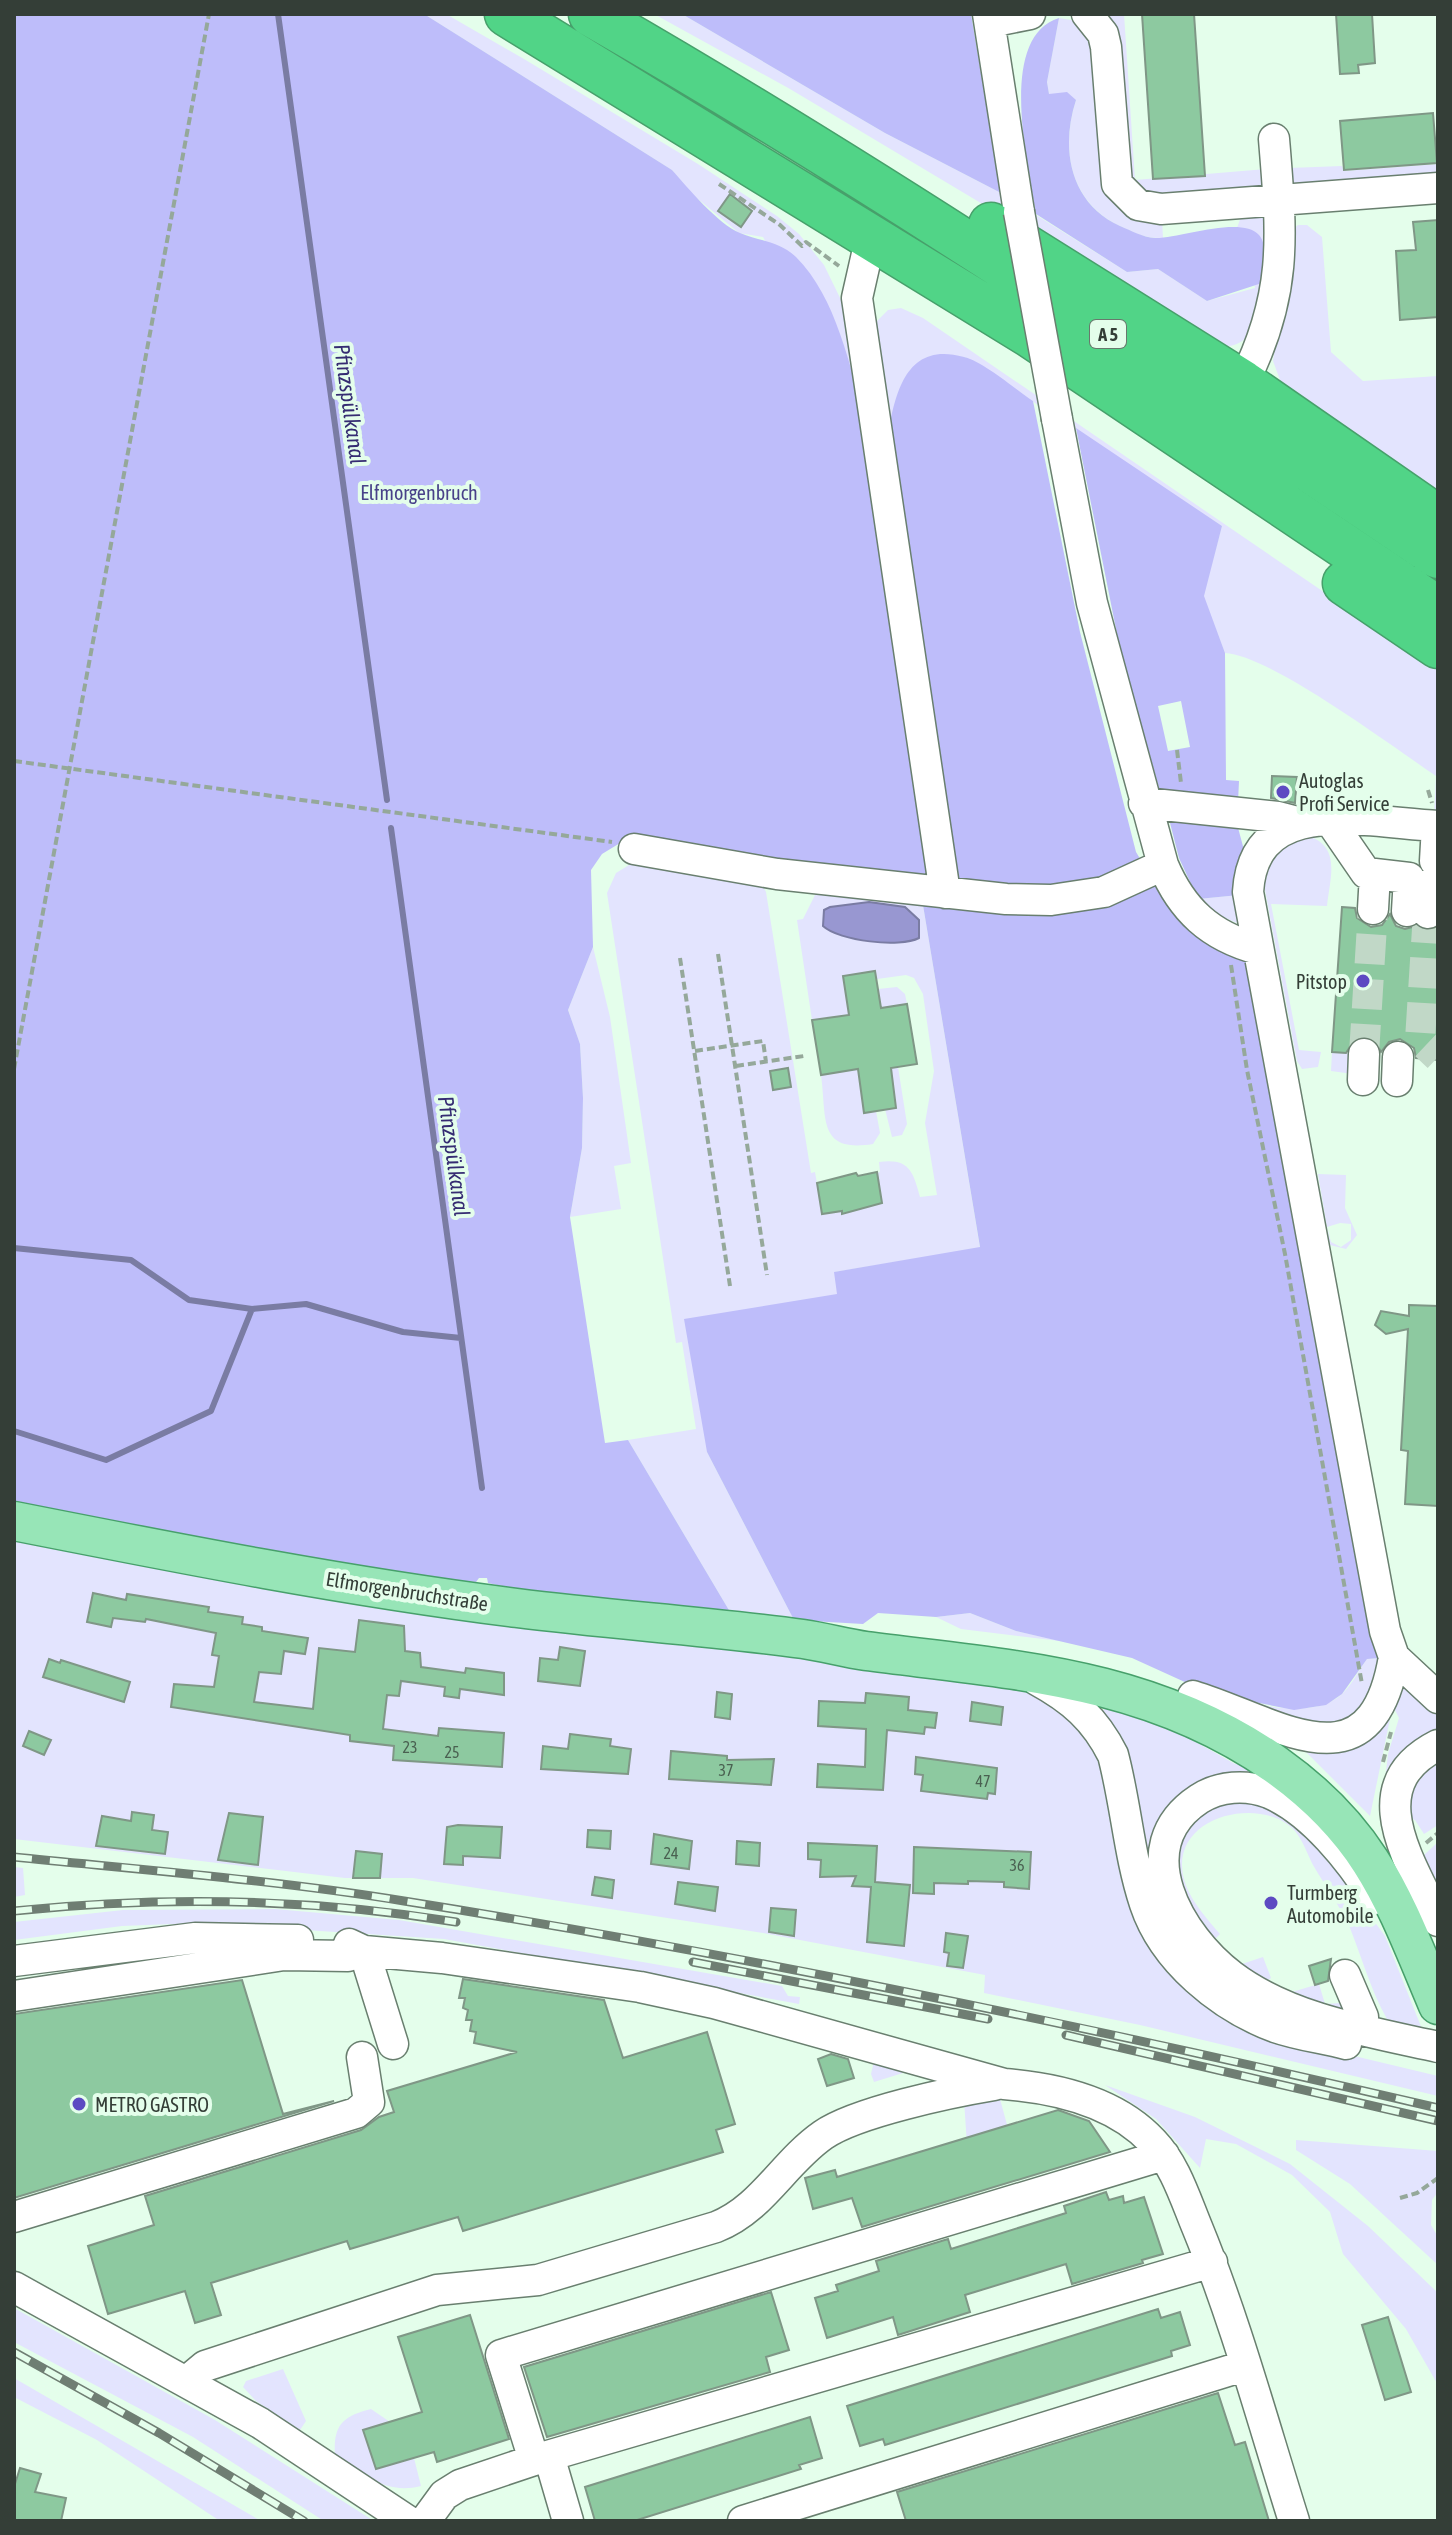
<svg xmlns="http://www.w3.org/2000/svg" width="1452" height="2535" font-family="'Asap Condensed',sans-serif">
<rect width="100%" height="100%" fill="#e4feeb"/>
<path fill="#e3e4fe" fill-rule="evenodd" d="M424,14H446L524,59L698,164L777,216L799,234L824,265L842,302L866,420L763,237L739,233L692,194L672,170Z
M654,14H682L885,133L1001,193L1127,272L1158,269L1207,301L1255,288L1250,230L1237,228L1243,211L1266,216C1265,252 1275,352 1220,346L790,89Z
M1100,14H1124L1135,180L1266,169L1262,187L1152,198L1129,180Z
M1059,18L1077,21L1093,37L1105,170L1162,220L1163,238C1147,239 1135,233 1122,227C1070,203 1060,150 1076,100L1049,94L1047,82Z
M1438,164V179L1294,184L1289,168L1342,166L1344,171Z
M1298,225H1307L1322,237L1331,352L1363,381L1438,376V492L1283,388L1273,361L1293,229Z
M901,308L923,318L1438,670V818L1434,817L1436,776C1393,747 1270,655 1225,653L1203,596L1222,526L965,357L888,433L875,323L888,310Z
M1306,835C1342,846 1330,877 1327,906L1271,904L1299,1050L1321,1052L1318,1067L1302,1069L1297,1061L1263,879L1274,850Z
M634,862L762,885L766,892L811,1173L815,1172L822,1213L842,1211L843,1214L882,1203L877,1173L880,1172L879,1162C909,1158 913,1171 920,1197L937,1195L925,1123L934,1071L923,994L914,978L906,975L877,979L875,971L844,976L851,1025L840,1026L838,1016L812,1020L797,920L803,919L817,891L923,905L980,1248L835,1272L838,1294L707,1452L794,1620L733,1617L628,1440L696,1429L682,1342L676,1343L607,893L616,873Z
M1239,895L1244,926L1214,913L1198,899Z
M593,947L610,1017L631,1163L614,1166L621,1209L570,1217L582,1148L583,1098L580,1044L568,1010Z
M897,987L905,994L907,1004L881,1008L878,989Z
M1332,1052L1360,1054L1353,1074L1331,1071Z
M856,1061L864,1112L876,1111L880,1133L873,1144C817,1153 827,1118 821,1075L847,1071Z
M898,1067L907,1124L902,1135L892,1137L885,1109L896,1108L891,1068Z
M1318,1174L1346,1175L1345,1208L1357,1235L1346,1249L1330,1245ZM1340,1223L1351,1224V1240L1341,1247L1331,1242L1327,1227Z
M14,1541L182,1572L1014,1686L1061,1707L1098,1751L1125,1868L1283,2039L1438,2076V2096L1140,2025L984,1993L985,1975L763,1933L413,1878H345L14,1839Z
M970,1613L1016,1631L1060,1641L961,1629L936,1617Z
M1380,1658L1372,1702L1329,1730L1209,1693C1245,1701 1311,1723 1342,1694C1352,1685 1359,1670 1367,1659Z
M1400,1682L1438,1709V1734L1387,1814H1381L1388,1754L1399,1718L1393,1706Z
M1105,1707H1118L1187,1737L1235,1764L1248,1765L1283,1790L1179,1804L1172,1935L1101,1715Z
M1389,1715L1390,1719L1370,1816L1303,1749L1377,1731Z
M1438,1756V1825L1424,1834L1415,1820L1404,1816L1406,1793Z
M1236,1796L1279,1805L1324,1853L1385,1936L1422,2029L1387,2019C1371,1991 1362,1958 1350,1928C1340,1906 1325,1886 1313,1865C1306,1851 1300,1832 1287,1824C1253,1800 1182,1816 1182,1865C1182,1892 1204,1915 1220,1934L1212,1942L1180,1895L1178,1847L1196,1814Z
M1438,1842V1890L1424,1855Z
M14,1867L23,1868L25,1895L14,1897Z
M275,1909L399,1920L782,1986L788,1996L800,1997L799,2004L444,1939L198,1923L122,1926L14,1940V1922L123,1910Z
M1263,1957L1271,1978L1264,1983L1285,1994L1319,1984L1325,2004L1340,2003L1344,2011L1335,2013L1273,1991L1236,1966Z
M875,2057L904,2070L903,2073L874,2082L871,2074Z
M1105,2085L1195,2117L1290,2164L1368,2226L1438,2293V2385L1406,2329L1343,2254L1330,2212L1292,2175L1236,2144L1206,2139L1200,2168L1156,2119Z
M1000,2099L1009,2132L967,2145L964,2100Z
M1296,2140L1438,2151V2192L1432,2200L1431,2225L1438,2237V2265L1350,2184L1296,2150Z
M14,2308L215,2420L374,2521H324L193,2437L14,2342Z
M283,2369L306,2421L300,2430L256,2401L243,2387L246,2381Z
M14,2378L261,2521H220L97,2440L14,2397Z
M371,2409L390,2422L364,2430L376,2469L414,2458L421,2486C385,2495 364,2474 335,2455C333,2425 343,2416 371,2409Z"/>
<path fill="#bebdfa" fill-rule="evenodd" d="M14,14H424L672,170C688,188 718,224 740,233C759,241 779,241 796,257C837,298 849,366 866,420L888,433C896,391 907,341 964,357C984,362 1015,389 1033,401L1080,632L1136,852L1170,909L1187,926L1247,960L1380,1658L1367,1659L1342,1694L1326,1705L1294,1710L1209,1693L1132,1658L1016,1631L970,1613L936,1617L878,1613L863,1624L794,1620L707,1452L684,1319L837,1294L834,1272L980,1247L923,905L909,878L625,840L602,854L591,870L593,947L568,1010L580,1044L583,1098L582,1148L570,1217L605,1443L628,1440L733,1617L511,1588L488,1583L487,1578H479L476,1582L444,1580L14,1508Z
M682,14H971L1001,193L885,133Z
M1059,18L1047,82L1049,94L1067,92L1076,100C1060,149 1070,203 1120,226C1132,231 1142,237 1155,238C1178,239 1241,215 1259,235C1269,247 1263,269 1262,283L1207,301L1158,269L1127,272L1036,214C1029,169 996,37 1059,18Z
M1076,428L1222,526L1204,596L1225,653L1226,780L1239,781L1238,802L1161,795L1120,649ZM1181,701L1190,747L1168,751L1158,706Z
M1169,819L1237,824L1244,850L1239,895L1198,899L1179,858Z"/>
<path fill="#9897d1" stroke="#7a7ca3" stroke-width="2" d="M869,902L905,907L919,920V938C900,948 839,941 823,926L824,910L830,907Z"/>
<g fill="none" stroke-linecap="round" stroke-linejoin="round">
<path stroke="#7a7ca3" stroke-width="6" d="M278,14L387,800
M391,828L482,1488
M14,1248L131,1260L189,1300L252,1309L306,1304L403,1332L461,1338
M14,1431L106,1460L211,1411L252,1309"/>
</g>
<path fill="#8dc9a0" stroke="#7f9786" stroke-width="2" d="M1142,14H1194L1205,176L1153,179Z
M1336,14H1372L1375,63L1358,65L1359,73L1340,74Z
M1433,113L1437,163L1344,170L1340,121Z
M730,194L752,211L741,227L718,211Z
M1438,220V317L1400,320L1396,251L1416,250L1413,222Z
M1272,776L1297,777L1295,803L1271,798Z
M1342,907L1355,908L1357,918L1371,927L1382,925L1390,914L1396,926L1405,929L1416,926L1426,931L1438,927V1060L1416,1058L1414,1048L1400,1039L1389,1042L1381,1052L1374,1039L1365,1036L1355,1039L1346,1053L1332,1052Z
M875,971L881,1008L907,1004L917,1064L891,1068L896,1108L864,1113L858,1069L821,1075L812,1020L849,1015L843,976Z
M788,1068L791,1087L773,1090L770,1071Z
M877,1172L882,1203L842,1214V1211L822,1214L817,1183L856,1173L858,1176Z
M1409,1305L1438,1306V1506L1405,1504L1408,1451L1401,1450L1408,1329L1386,1334L1375,1325L1381,1311L1409,1316Z
M93,1593L126,1600L127,1594L209,1607L208,1612L243,1617L242,1624L262,1627V1631L308,1638L305,1654L284,1651L281,1674L259,1672L254,1702L313,1709L319,1648L355,1652L359,1620L404,1626L405,1651L420,1653L421,1667L465,1673L466,1668L504,1673V1695L460,1689L459,1698L444,1696L445,1687L401,1681L399,1696L387,1695L383,1729L438,1736L439,1728L504,1733L502,1767L393,1760L394,1746L350,1741V1735L171,1707L174,1684L214,1687L219,1656L212,1655L216,1633L146,1619L145,1622L113,1618L111,1627L87,1622Z
M560,1647L585,1651L580,1686L538,1681L540,1658L558,1660Z
M49,1659L60,1663L61,1660L130,1682L124,1702L43,1677Z
M717,1692L732,1694L730,1719L715,1717Z
M866,1693L909,1697L908,1710L937,1713L935,1728L925,1727L924,1734L887,1730L883,1790L817,1787L818,1764L865,1767L866,1729L818,1726L819,1701L865,1703Z
M972,1702L1003,1707L1001,1725L970,1721Z
M29,1731L51,1740L44,1755L23,1746Z
M570,1734L611,1739L610,1746L631,1749L628,1774L541,1769L543,1746L568,1749Z
M671,1751L727,1756V1760L774,1759L771,1785L669,1779Z
M916,1757L997,1768L995,1794L988,1793L987,1799L921,1791L923,1775L915,1774Z
M132,1812L154,1815L152,1830L168,1832L165,1854L96,1846L102,1816L131,1821Z
M229,1813L263,1817L258,1865L218,1860Z
M458,1825L502,1827L500,1858L463,1856V1865L444,1864L447,1827Z
M588,1830L611,1831L610,1849L587,1847Z
M654,1834L692,1841L689,1869L651,1864Z
M737,1841L760,1843L759,1866L736,1864Z
M808,1843L877,1846L875,1882L910,1885L904,1946L867,1942L871,1887L852,1886L856,1876L820,1877L821,1860L808,1859Z
M914,1847L1031,1852L1029,1889L1004,1887V1882L968,1881V1884L934,1883V1894L913,1893Z
M356,1851L382,1854L380,1878H353Z
M595,1877L614,1880L612,1898L592,1895Z
M678,1882L718,1887L715,1911L675,1904Z
M771,1908L796,1910L794,1936L769,1932Z
M946,1933L968,1936L963,1968L947,1966L949,1953L944,1952Z
M1331,1959L1328,1981L1315,1985L1309,1966Z
M463,1979L604,2000L623,2058L707,2032L735,2124L716,2130L723,2152L463,2231L458,2217L350,2249L347,2241L211,2283L221,2315L195,2323L185,2291L108,2314L88,2246L154,2225L145,2196L361,2130L379,2117L394,2112L387,2091L517,2052L474,2043L476,2032L470,2031L472,2020H466L468,2010L463,2008L465,1998H459Z
M242,1980L283,2114L334,2101L14,2198V2014Z
M831,2054L848,2059L854,2078L827,2086L818,2059Z
M1058,2110L1089,2121L1110,2152L862,2227L852,2198L813,2209L805,2178L835,2170L837,2177Z
M1106,2192L1109,2200L1123,2196L1124,2203L1144,2197L1163,2254L1142,2260L1143,2263L1072,2284L1066,2264L965,2295L970,2312L898,2335L893,2317L827,2338L815,2298L838,2291L836,2285L879,2271L876,2261L948,2239L951,2249L1066,2213L1064,2206Z
M771,2292L789,2350L766,2357L770,2372L547,2437L524,2367Z
M1158,2309L1161,2318L1180,2312L1190,2345L1171,2351L1172,2356L885,2445L883,2439L860,2446L847,2406Z
M470,2315L509,2439L437,2462L434,2452L376,2469L363,2430L422,2412L398,2337Z
M1388,2317L1411,2392L1385,2400L1362,2325Z
M1218,2393L1235,2445L1245,2442L1269,2521H906L897,2492Z
M810,2417L822,2458L799,2465L801,2469L634,2521H595L585,2487Z
M20,2468L41,2474L35,2492L66,2498L61,2521H14V2487Z"/>
<g fill="none" stroke-linecap="round" stroke-linejoin="round">
<path stroke="#c1d8c7" stroke-width="30" stroke-dasharray="30 15" stroke-linecap="butt" d="M1428,913L1420,1040L1438,1057
M1364,1054L1373,909"/>
<defs>
<path id="minor" d="M988,14L1019,212
M1087,14L1103,34L1106,47L1117,184L1138,205L1161,209L1438,188
M990,22L1030,14
M871,236L857,298L945,893
M1243,383C1288,294 1282,236 1274,139
M1057,419L1092,603L1163,865C1182,910 1210,936 1258,949
M1144,803L1278,817L1301,823
M1331,822L1366,873L1409,878L1407,911
M1438,826C1369,823 1254,792 1248,892L1385,1631L1394,1657L1438,1698
M634,849L777,874L1006,899L1051,900L1104,892L1163,865
M1435,861L1437,826
M1373,909L1375,874
M1428,913L1433,882
M1363,1080L1364,1054
M1397,1081L1398,1057
M1037,1680C1072,1699 1095,1719 1113,1755C1126,1804 1129,1856 1145,1904C1164,1961 1221,2007 1275,2027C1298,2035 1323,2038 1346,2044
M1193,1696C1276,1721 1371,1794 1394,1657
M1438,1745C1357,1786 1411,1862 1438,1921
M1375,1899C1351,1861 1312,1811 1269,1793C1246,1784 1219,1786 1199,1799C1126,1847 1180,1937 1232,1976C1289,2019 1370,2032 1438,2047
M349,1944L364,1951L393,2044
M14,1961L195,1938L298,1940
M1345,1975L1363,2017L1361,2028
M14,1996L284,1955L348,1956L364,1951L442,1958L640,1987L714,2003L1004,2084C1056,2088 1115,2101 1153,2142C1175,2165 1185,2198 1197,2227C1236,2322 1263,2423 1294,2521
M14,2217L356,2113L369,2102L362,2057
M14,2287L260,2423L408,2521
M187,2381L205,2366L437,2290L538,2280L716,2227C762,2209 783,2163 823,2135C856,2112 952,2092 994,2085
M549,2456L568,2521
M534,2460L501,2355L1164,2155
M425,2521L444,2495L460,2485L534,2460L1212,2262
M743,2521L1244,2366"/>
<path id="major" d="M14,1521C181,1554 349,1587 517,1608C612,1620 708,1626 803,1639C824,1642 845,1648 866,1651C1013,1670 1149,1676 1276,1765C1373,1834 1394,1901 1438,2005"/>
<path id="highway" d="M507,14L1030,335L1438,609
M591,14C882,181 1160,369 1438,556
M991,225L1243,383L1438,518
M1345,583L1438,646"/>
</defs>
<use href="#minor" stroke="#697f6f" stroke-width="33"/>
<use href="#major" stroke="#47a06b" stroke-width="41"/>
<use href="#highway" stroke="#47a06b" stroke-width="47"/>
<path stroke="#95a89a" stroke-width="4" stroke-dasharray="8 4" stroke-linecap="butt" d="M719,184L780,225L802,246L806,242L839,266
M1177,750L1181,783
M14,761L612,842
M1428,790L1432,803
M718,954L767,1275
M680,958L730,1286
M1231,965L1247,1070L1285,1254L1362,1684
M695,1051L763,1041L766,1062
M736,1066L804,1056
M14,1069L209,14
M1383,1762L1391,1732
M1426,1843L1438,1833
M1400,2198L1417,2193L1438,2178"/>
<use href="#minor" stroke="#fff" stroke-width="30"/>
<use href="#major" stroke="#97e5b7" stroke-width="38"/>
<use href="#highway" stroke="#51d487" stroke-width="44"/>
<defs>
<path id="rail" d="M14,1857C144,1870 275,1880 404,1901C752,1956 1095,2028 1438,2108
M14,1911C162,1896 309,1898 456,1922
M693,1962L988,2019
M1066,2035L1438,2121
M14,2352L159,2433L304,2521"/>
</defs>
<use href="#rail" stroke="#6f7e73" stroke-width="9"/>
<use href="#rail" stroke="#e4feeb" stroke-width="6" stroke-dasharray="18" stroke-linecap="butt"/>
<defs>
<path id="minor-bridge" d="M1019,212L1057,419"/>
</defs>
<use href="#minor-bridge" stroke="#697f6f" stroke-width="33" stroke-linecap="butt"/>
<use href="#minor-bridge" stroke="#fff" stroke-width="30"/>
</g>
<g fill="#5d4ac2" stroke="#e4feeb" stroke-width="3">
<circle cx="1283" cy="792" r="8"/>
<circle cx="1363" cy="981" r="8"/>
<circle cx="1271" cy="1903" r="8"/>
<circle cx="79" cy="2104" r="8"/>
</g>
<g text-anchor="middle" dominant-baseline="central" stroke-width="8" stroke-linejoin="round" paint-order="stroke">
<g font-size="16" fill="#4a6151">
<text x="410" y="1747">23</text>
<text x="452" y="1752">25</text>
<text x="726" y="1770">37</text>
<text x="983" y="1781">47</text>
<text x="671" y="1853">24</text>
<text x="1017" y="1865">36</text>
</g>
<rect fill="#e4feeb" stroke="#69786d" stroke-width="2" x="1090" y="320" width="36" height="28" rx="6"/>
<g font-size="18" font-weight="bold" fill="#343e37">
<text x="1108" y="334">A 5</text>
</g>
<g font-size="20" fill="#484189" stroke="#e4feeb">
<text x="419" y="492">Elfmorgenbruch</text>
</g>
<g font-size="20" fill="#343e37" stroke="#e4feeb" text-anchor="start">
<text x="1299" y="780">Autoglas<tspan x="1299" dy="23">Profi Service</tspan></text>
<text x="1347" y="981" text-anchor="end">Pitstop</text>
<text x="1287" y="1892">Turmberg<tspan x="1287" dy="23">Automobile</tspan></text>
<text x="95" y="2104">METRO GASTRO</text>
</g>
<g font-size="20" fill="#343e37" stroke="#e4feeb">
<text transform="translate(407 1591) rotate(9)">Elfmorgenbruchstraße</text>
</g>
<g font-size="22" font-style="italic" fill="#352c72" stroke="#e4feeb">
<text transform="translate(350 404) rotate(82)">Pfinzspülkanal</text>
<text transform="translate(454 1156) rotate(82)">Pfinzspülkanal</text>
</g>
</g>
<rect width="1452" height="2535" fill="none" stroke="#343e37" stroke-width="32"/>
</svg>
